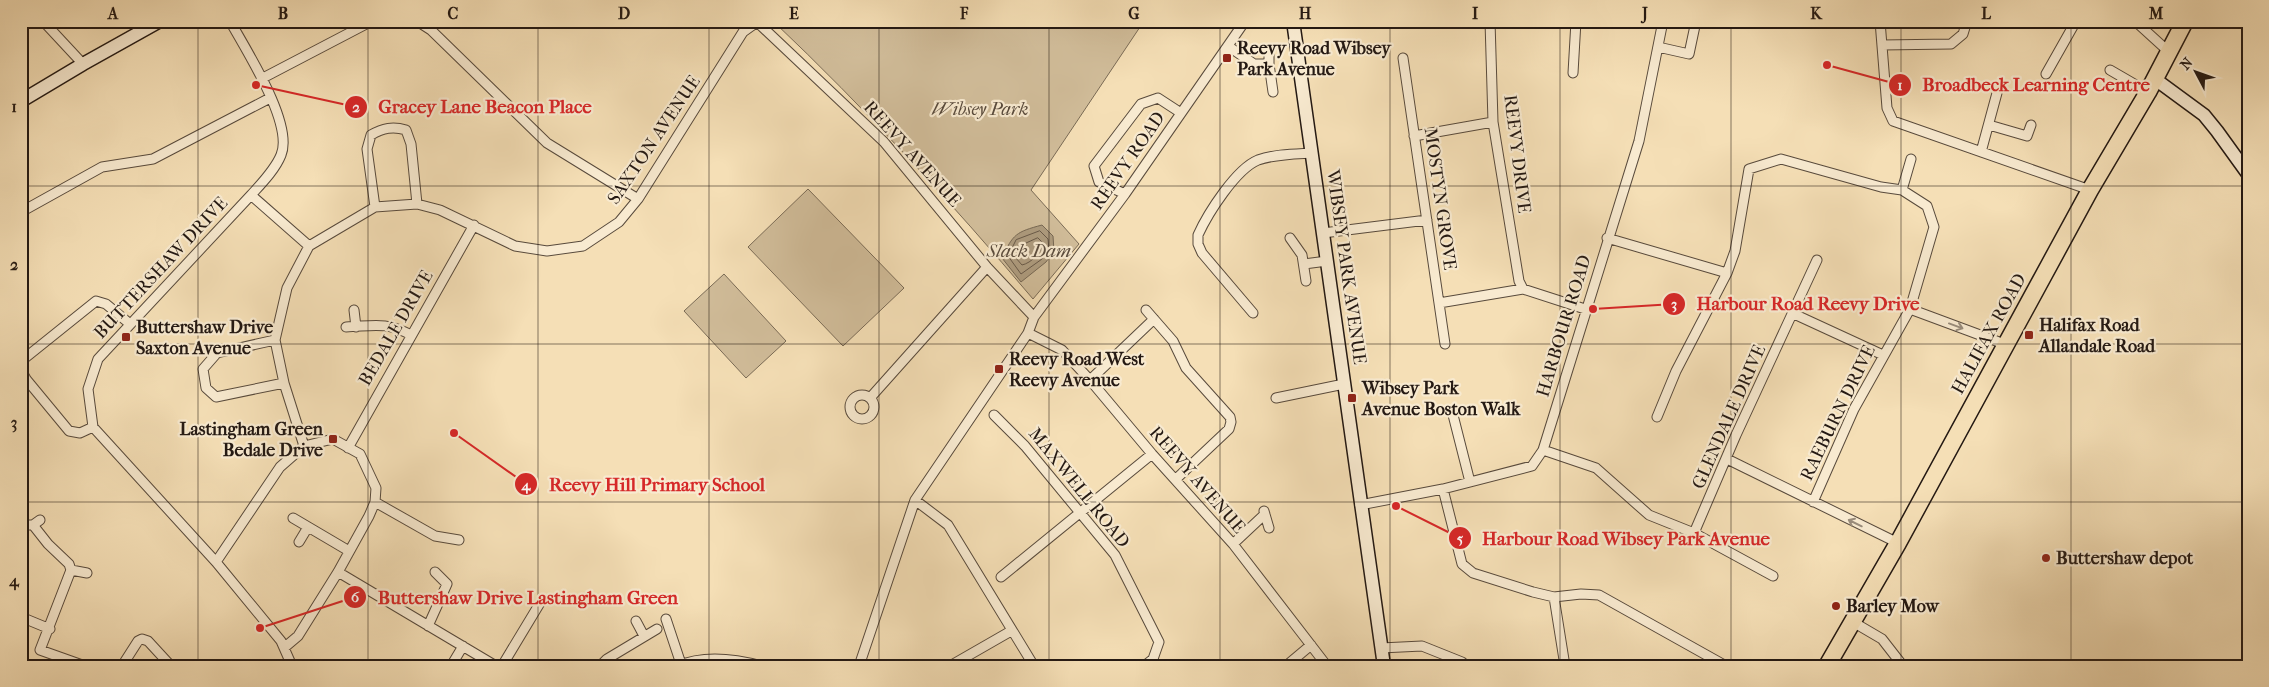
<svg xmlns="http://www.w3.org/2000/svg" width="2269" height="687" font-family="'IM FELL French Canon',serif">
<rect width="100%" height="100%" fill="#f5dfb6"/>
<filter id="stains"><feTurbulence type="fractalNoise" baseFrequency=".004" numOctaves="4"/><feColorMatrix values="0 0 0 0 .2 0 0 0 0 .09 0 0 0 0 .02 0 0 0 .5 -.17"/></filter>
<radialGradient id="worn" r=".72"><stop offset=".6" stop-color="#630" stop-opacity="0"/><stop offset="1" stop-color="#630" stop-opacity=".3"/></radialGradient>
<path fill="#d1bd9a" stroke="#7a6b56" d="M773,21H1144L1031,190L1079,244L1033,299C951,202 865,108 773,21Z
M808,189L904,288L843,346L748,247Z
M724,274L786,341L746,378L684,311Z"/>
<path fill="#ae9c7f" stroke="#776854" d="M1042,225L1053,236L1054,251L1046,262L1021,282L1002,258C1013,234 1016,232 1042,225Z"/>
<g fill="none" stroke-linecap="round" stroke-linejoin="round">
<path stroke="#695a49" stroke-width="1" d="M1040,231L1048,239L1049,250L1042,259L1021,274L1008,256L1016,240Z
M1038,238L1042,242C1043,252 1031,263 1022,265L1015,257L1020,246Z"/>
<defs>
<path id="street" d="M43,21L83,64
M230,21C246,50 294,124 281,155C275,170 261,184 251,195L98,359L88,389L93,427L216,562L281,641L292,666
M417,21L431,30L547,143L638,199
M756,21L884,142L987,267L1034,317
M1490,21L1493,122L1519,281L1523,289
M1880,21L1887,108L1893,121L2090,190
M2135,21L2169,52
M1882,45L1951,44L1963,34L1967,21
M1228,46L1254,64H1269L1273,92
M1658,47L1689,54L1696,21
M1269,50V64
M1403,58L1445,344
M2110,70L2148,92
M1573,73L1576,21
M2046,74L2076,21
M261,79L372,21
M1989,125L2027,136L2031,125
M1414,136L1493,122
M1981,152L1997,93
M1902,190L1911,159
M1125,194L1099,182L1094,166L1141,104L1158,98L1181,113
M251,195L309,246
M375,207L367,149L371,135C383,128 393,126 406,130L411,144L417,204
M21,212L102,167L153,159L270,98
M1323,233L1427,220
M1290,238L1302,255L1306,281
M1607,238L1727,273
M1304,264L1327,261
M1439,303L1523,289L1585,309
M1910,309L2007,345
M354,310L356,327
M1146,310L1173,341L1186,368L1230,417L1231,422L1229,429L1176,479
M1253,313L1202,253L1198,244V235C1208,213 1236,169 1258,160C1275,154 1295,154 1312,153
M1794,314L1883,355
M346,327C373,326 385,321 411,335
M1028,333L1062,350L1090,380L1152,454L1233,544L1327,666
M275,340L217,353L203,369L206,388L216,397L284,383
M21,365L25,358L96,301L106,304L130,324
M21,370L26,379L69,431L80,433L93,427
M1090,380L1154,319
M850 407a12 12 0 1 1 24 0a12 12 0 1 1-24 0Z
M870,398L987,267
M1276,398L1344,384
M1452,411L1470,482
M994,415L1025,446L1115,555L1159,642L1153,659L1144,666
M1657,417L1676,371L1727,273L1735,251L1749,169L1781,159L1881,187L1902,190L1927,206L1934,227L1910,309L1854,409L1813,502
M304,446L284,383L275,340L287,288L309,246L375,207L417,204L440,210L515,246L547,251L583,246L619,222L638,199L743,32L757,22
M348,448L474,225
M1543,450L1596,468L1649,515L1694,533L1773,576
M1727,459L1898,543
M1443,489L1462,564L1473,573L1533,592L1554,597L1581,594L1599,595L1726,666
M915,500L948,525L1034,666
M375,502L435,536L459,540
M1360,505L1443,489L1532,466L1543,450L1639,141L1663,21
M1264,511L1269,528
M293,518L349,551
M22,525H33L40,520
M33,525L48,544L69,564L71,570L40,650L85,666
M1694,533L1736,435L1817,260
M299,542L308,527
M1233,544L1265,514
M216,562L280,467L304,446L333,439L360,454L376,488L375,502L369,516L338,572L298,636L285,647
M71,570L87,573
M338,572L496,666
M1001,577L1152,454
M1554,597L1565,666
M21,617L50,629
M666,619L681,664
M636,621L644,636
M1853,622L1882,639L1903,666
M428,626L447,584L435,572
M1381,648L1422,646L1462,662L1461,666
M122,666L138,641L142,639L148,641L171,666
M451,666L463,646
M502,666L540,603
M600,666L607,659L657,629
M678,666C705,654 736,659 762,666
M859,666L915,500L1028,333L1034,317L1125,194L1245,21
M950,666L1011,631
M1286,666L1311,645"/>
<path id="secondary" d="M1293,21L1384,666
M2155,79L2204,115L2217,131L2248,174
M21,101L83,64L160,21"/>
<path id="highway" d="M1827,666L1898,543L2090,190L2148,92L2185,21"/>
</defs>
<use href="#street" stroke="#584a3c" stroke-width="11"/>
<use href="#secondary" stroke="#241913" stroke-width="15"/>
<use href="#highway" stroke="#241913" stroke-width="19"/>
<use href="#street" stroke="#f8ead0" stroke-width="9"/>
<use href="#secondary" stroke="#f8ead0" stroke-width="12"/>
<use href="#highway" stroke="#f5dfb6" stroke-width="16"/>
</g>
<defs><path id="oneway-shaft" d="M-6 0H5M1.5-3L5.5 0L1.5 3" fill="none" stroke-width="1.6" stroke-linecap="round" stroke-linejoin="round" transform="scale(1.25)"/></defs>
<g stroke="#998c7b">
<use href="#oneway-shaft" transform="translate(1956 326) rotate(20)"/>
<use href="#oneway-shaft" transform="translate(1855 523) rotate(-154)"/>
</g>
<path fill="none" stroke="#241913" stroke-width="1" stroke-opacity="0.55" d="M198,21V666M368,21V666M538,21V666M709,21V666M879,21V666M1049,21V666M1220,21V666M1390,21V666M1560,21V666M1731,21V666M1901,21V666M2071,21V666M21,186H2248M21,344H2248M21,502H2248"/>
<g fill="#8f2418" stroke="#f8ead0" stroke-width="2">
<rect x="1222" y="53" width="10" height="10" rx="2.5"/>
<rect x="2024" y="330" width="10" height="10" rx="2.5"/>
<rect x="121" y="332" width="10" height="10" rx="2.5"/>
<rect x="994" y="364" width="10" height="10" rx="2.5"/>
<rect x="1347" y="393" width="10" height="10" rx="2.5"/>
<rect x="328" y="434" width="10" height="10" rx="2.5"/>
<circle cx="2046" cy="558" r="5"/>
<circle cx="1836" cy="606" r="5"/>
</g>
<g text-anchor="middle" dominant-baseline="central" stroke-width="4.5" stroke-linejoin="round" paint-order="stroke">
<g font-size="18" font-weight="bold" fill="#241913" stroke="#f8ead0" text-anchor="start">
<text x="1237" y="48">Reevy Road Wibsey<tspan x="1237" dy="21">Park Avenue</tspan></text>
<text x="2039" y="325">Halifax Road<tspan x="2039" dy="21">Allandale Road</tspan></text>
<text x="136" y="327">Buttershaw Drive<tspan x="136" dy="21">Saxton Avenue</tspan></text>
<text x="1009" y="359">Reevy Road West<tspan x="1009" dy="21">Reevy Avenue</tspan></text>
<text x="1362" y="388">Wibsey Park<tspan x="1362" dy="21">Avenue Boston Walk</tspan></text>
<text x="323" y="429" text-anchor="end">Lastingham Green<tspan x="323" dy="21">Bedale Drive</tspan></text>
<text x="2056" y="558">Buttershaw depot</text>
<text x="1846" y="606">Barley Mow</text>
</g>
<g font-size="18" font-style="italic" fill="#584a3c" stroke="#f8ead0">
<text x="980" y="109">Wibsey Park</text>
</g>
<g font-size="18" fill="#241913" stroke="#f8ead0">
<text transform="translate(654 140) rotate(-56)">SAXTON AVENUE</text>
<text transform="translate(912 154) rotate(48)">REEVY AVENUE</text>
<text transform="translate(1517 154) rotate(83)">REEVY DRIVE</text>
<text transform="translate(1128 161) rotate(-55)">REEVY ROAD</text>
<text transform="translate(1440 199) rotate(82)">MOSTYN GROVE</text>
<text transform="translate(1346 267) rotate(82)">WIBSEY PARK AVENUE</text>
<text transform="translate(161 268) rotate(-47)">BUTTERSHAW DRIVE</text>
<text transform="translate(1564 326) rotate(-73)">HARBOUR ROAD</text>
<text transform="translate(396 328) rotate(-60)">BEDALE DRIVE</text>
<text transform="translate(1989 334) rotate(-61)">HALIFAX ROAD</text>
<text transform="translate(1838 413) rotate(-64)">RAEBURN DRIVE</text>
<text transform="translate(1729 417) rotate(-66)">GLENDALE DRIVE</text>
<text transform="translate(1197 480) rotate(49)">REEVY AVENUE</text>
<text transform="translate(1079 488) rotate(51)">MAXWELL ROAD</text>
</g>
<g font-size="19" font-style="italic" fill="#5b4d3e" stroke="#f8ead0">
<text x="1029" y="251">Slack Dam</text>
</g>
</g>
<path fill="none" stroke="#d62828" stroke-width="2" d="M1827 65L1900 85M256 85L356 107M1593 309L1674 304M454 433L526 484M1396 506L1460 538M260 628L355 597"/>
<g fill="#d62828" stroke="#f8ead0" stroke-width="2">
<circle cx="1827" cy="65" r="5"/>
<circle cx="256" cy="85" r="5"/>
<circle cx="1593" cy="309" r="5"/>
<circle cx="454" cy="433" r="5"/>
<circle cx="1396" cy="506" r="5"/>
<circle cx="260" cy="628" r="5"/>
<circle cx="1900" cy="85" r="12"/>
<circle cx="356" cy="107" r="12"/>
<circle cx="1674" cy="304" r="12"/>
<circle cx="526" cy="484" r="12"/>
<circle cx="1460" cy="538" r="12"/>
<circle cx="355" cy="597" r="12"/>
</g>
<g font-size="15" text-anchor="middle" font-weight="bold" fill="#fff">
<text x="1900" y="90">1</text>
<text x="356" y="112">2</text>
<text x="1674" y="309">3</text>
<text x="526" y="490">4</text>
<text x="1460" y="543">5</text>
<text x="355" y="602">6</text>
</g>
<g font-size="19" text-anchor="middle" font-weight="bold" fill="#d62828" stroke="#f8ead0" stroke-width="4.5" stroke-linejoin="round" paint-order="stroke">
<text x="2036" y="91">Broadbeck Learning Centre</text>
<text x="485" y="113">Gracey Lane Beacon Place</text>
<text x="1808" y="310">Harbour Road Reevy Drive</text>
<text x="657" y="491">Reevy Hill Primary School</text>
<text x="1626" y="545">Harbour Road Wibsey Park Avenue</text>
<text x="528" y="604">Buttershaw Drive Lastingham Green</text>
</g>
<rect width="2269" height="687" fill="none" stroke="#f5dfb6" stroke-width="55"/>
<g transform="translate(2196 72) rotate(311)" stroke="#f8ead0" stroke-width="4" paint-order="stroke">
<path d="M0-4L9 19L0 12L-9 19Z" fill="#241913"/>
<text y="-8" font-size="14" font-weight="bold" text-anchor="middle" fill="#241913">N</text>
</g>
<rect x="28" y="28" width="2214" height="632" fill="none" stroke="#241913" stroke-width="2"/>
<g font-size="16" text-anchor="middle" font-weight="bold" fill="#241913">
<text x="113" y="19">A</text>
<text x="283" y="19">B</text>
<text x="453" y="19">C</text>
<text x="624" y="19">D</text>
<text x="794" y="19">E</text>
<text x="964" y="19">F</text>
<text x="1134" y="19">G</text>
<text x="1305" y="19">H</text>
<text x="1475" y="19">I</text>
<text x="1645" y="19">J</text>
<text x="1816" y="19">K</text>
<text x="1986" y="19">L</text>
<text x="2156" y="19">M</text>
<text x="14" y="112">1</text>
<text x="14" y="270">2</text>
<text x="14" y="428">3</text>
<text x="14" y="586">4</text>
</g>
<rect width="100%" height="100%" filter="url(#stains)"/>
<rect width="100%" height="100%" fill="url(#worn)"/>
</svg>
